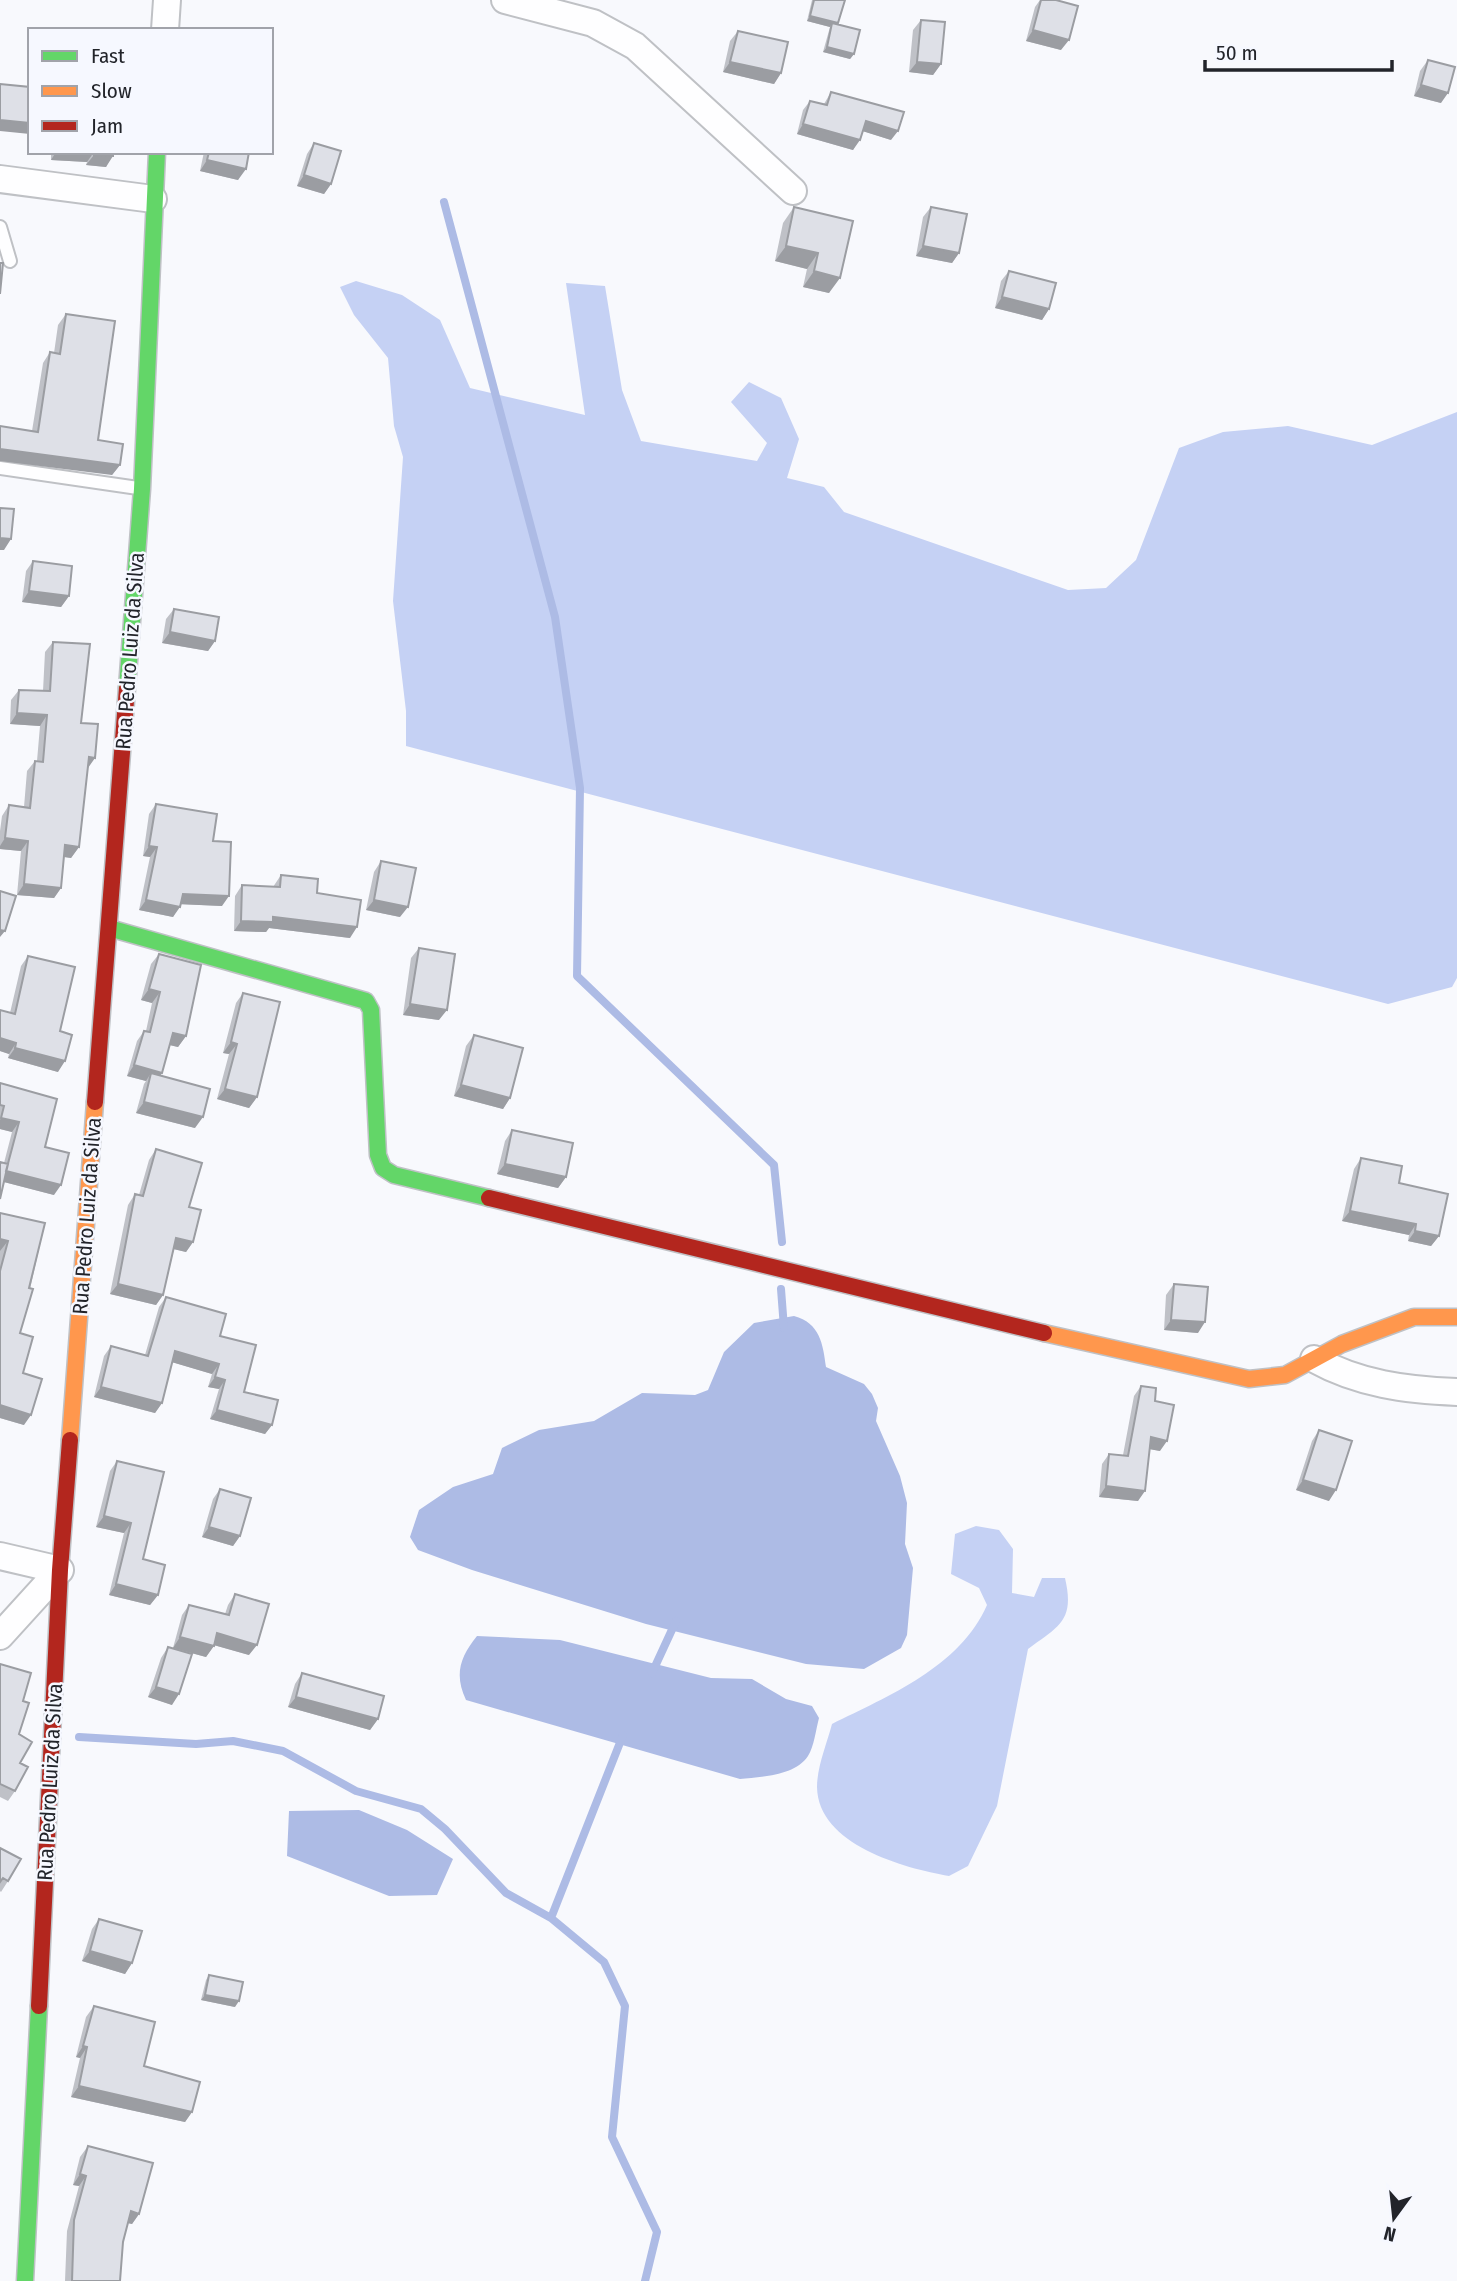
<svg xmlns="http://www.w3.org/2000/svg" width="1457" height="2281" font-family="'Fira Sans Condensed',sans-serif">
<rect width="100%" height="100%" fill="#f8f9fd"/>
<path fill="#c5d1f4" d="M356,281L402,295L440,320L470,388L585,415L566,283L605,286L622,390L641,441L757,461L767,443L731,402L749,382L781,398L799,439L787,478L824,487L844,512L1068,590L1106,588L1136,560L1179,448L1223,432L1288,426L1372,445L1457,412V978L1452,987L1388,1004L406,746V711L393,601L403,457L394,426L388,358L354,315L340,287Z
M976,1526L999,1530L1013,1549L1012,1593L1034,1597L1042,1578H1065C1075,1621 1059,1626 1028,1649L997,1806L968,1866L949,1876C904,1868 818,1845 817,1787C817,1767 827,1743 832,1724C888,1696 960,1667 987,1605L979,1588L951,1574L955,1534Z"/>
<path fill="#adbbe5" d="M794,1316C820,1323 823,1344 826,1367L864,1384L872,1394L878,1408L876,1421L900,1476L907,1503L905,1544L913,1568L907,1635L901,1648L864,1669L806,1664L646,1624L472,1570L418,1550L410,1537L419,1510L453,1487L493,1474L502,1448L539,1430L594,1421L642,1393L695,1395L708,1390L724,1352L754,1323Z
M477,1636L560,1640L711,1678L752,1679L786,1699L812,1706L819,1718C816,1729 814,1747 808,1756C795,1776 760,1777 740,1779L466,1700C454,1675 460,1657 477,1636Z
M359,1810L407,1830L453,1859L437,1895L389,1896L287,1856L289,1811Z"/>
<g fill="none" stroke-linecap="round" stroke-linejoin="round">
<path stroke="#adbbe5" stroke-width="8" d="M444,202L555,617L580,788L577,976L774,1165L782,1242
M781,1289L784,1328
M652,1673L676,1621
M79,1737L196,1744L233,1741L283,1751L356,1791L421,1809L445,1829L506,1893L551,1918L604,1962L625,2006L612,2137L657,2232L645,2281
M551,1918L623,1735"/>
<defs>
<path id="lane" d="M0,227L10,261
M0,468L138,488"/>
<path id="street" d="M505,0L593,23L635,46L793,191
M165,30L167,0
M0,179L153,199
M1314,1359C1359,1384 1406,1390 1457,1392
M0,1556L60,1570
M0,1636L60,1570"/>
<path id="fast" d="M127,688L142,489L157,152
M109,928L366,1001L371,1010L378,1155L383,1168L394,1175L489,1198
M25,2281L39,2006"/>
<path id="slow" d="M1044,1333L1249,1379L1285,1375L1342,1344L1414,1317H1457
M70,1440L95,1102"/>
<path id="jam" d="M95,1102L127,688
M489,1198L1044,1333
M39,2006L60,1570L70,1440"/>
</defs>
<use href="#lane" stroke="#bfc1c5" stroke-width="16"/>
<use href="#street" stroke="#bfc1c5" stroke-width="30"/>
<use href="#fast" stroke="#bfc1c5" stroke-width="19"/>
<use href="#slow" stroke="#bfc1c5" stroke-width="19"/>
<use href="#jam" stroke="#bfc1c5" stroke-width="19"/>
<use href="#lane" stroke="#fefeff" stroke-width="12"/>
<use href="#street" stroke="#fefeff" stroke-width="26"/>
<use href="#fast" stroke="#63d668" stroke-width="16"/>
<use href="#slow" stroke="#ff974d" stroke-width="16"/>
<use href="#jam" stroke="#b3261e" stroke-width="16"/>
</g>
<path fill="#bfc1c7" d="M812,0H845L837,24L854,54L850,59L823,52L830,27L807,21Z
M1040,0H1056L1061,50L1026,41L1035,7Z
M921,20L941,64L933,75L909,72L913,30Z
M738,31L781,73L774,84L723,72L730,41Z
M1428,60L1441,103L1414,96L1420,71Z
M831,92L891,140L863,131L853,150L797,134L803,110L810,101L824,104Z
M314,143L331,184L324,194L297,186L307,154Z
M51,152H113L106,167L86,165L87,162L51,160Z
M204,152H249L238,180L200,171Z
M794,207L853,221L829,293L803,287L807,269L775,261L783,223Z
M931,207L959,253L952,263L916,256L923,217Z
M1009,271L1049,309L1042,320L995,308L1001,281Z
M66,314L98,440L120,465L112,475L32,431L43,363L50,352L54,353L58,325Z
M33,561L69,596L61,607L22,602L26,571Z
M174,609L215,641L208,651L162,643L166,619Z
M53,642L81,723L88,768L79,847L71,858L64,857L61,888L54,898L17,895L21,851L0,849V831L2,816L9,805L24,807L27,771L35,761H37L40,726L10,724L11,700L19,690L43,691L45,652Z
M156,804L213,841L222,906L180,904L173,917L139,910L150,857L143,856L149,814Z
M381,861L400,917L366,910L374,872Z
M281,875L317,893L350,938L269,928L266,932L234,931L235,896L242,885L273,887Z
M419,948L439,1020L403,1015L411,958Z
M159,954L186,1036L178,1047L170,1045L162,1073L160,1076L195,1128L136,1113L144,1084L146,1081L127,1076L137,1041L144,1031H146L152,1003L141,1000L151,964Z
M28,956L60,1031L58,1072L8,1058L9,1054L0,1051V1010L10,1013L21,966Z
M243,993L257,1097L249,1108L217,1099L229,1054L223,1053L236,1003Z
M474,1035L510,1098L503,1109L454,1096L466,1046Z
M0,1083L45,1147L54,1195L4,1182V1163L12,1132L0,1129Z
M512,1130L566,1177L558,1188L497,1174L505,1141Z
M156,1149L189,1207L193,1242L186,1252L174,1249L163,1295L156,1305L110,1294L128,1205L135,1194L139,1195L149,1160Z
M1361,1158L1399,1183L1439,1236L1431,1246L1408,1241L1409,1235L1342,1221L1354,1169Z
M0,1213L45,1223L20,1333L23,1373L24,1425L0,1418Z
M1174,1284L1198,1333L1164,1330L1166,1295Z
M166,1297L220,1336L244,1392L272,1425L265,1434L210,1419L219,1389L208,1387L212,1374L172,1362L162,1403L155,1413L94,1397L104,1356L111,1346L145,1355L159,1307Z
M1141,1386L1160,1451L1150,1449L1138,1501L1099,1497L1102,1464L1109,1454L1123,1455L1134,1396Z
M1319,1430L1329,1501L1296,1490L1312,1441Z
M117,1461L143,1559L158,1595L150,1605L109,1595L124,1533L96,1527L110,1471Z
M220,1489L240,1536L233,1546L202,1537L213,1499Z
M235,1594L249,1655L214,1645L206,1657L173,1648L182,1615L189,1605L225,1614L228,1605Z
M168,1647L172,1705L148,1697L161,1658Z
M0,1664L23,1701L19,1734L20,1763L15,1791L8,1801L0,1797Z
M302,1673L378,1719L370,1730L288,1707L295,1684Z
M0,1848L8,1881L1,1892L0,1891Z
M99,1919L132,1963L125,1974L82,1961L92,1929Z
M209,1975L235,2007L201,2000L206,1980Z
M94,2006L144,2066L192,2112L185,2122L71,2097L80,2058L76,2057L86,2017Z
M88,2146L139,2214L132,2224L128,2223L123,2242L120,2281H65L67,2231L79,2186L73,2185L80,2157Z"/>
<path fill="#9b9da2" d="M810,16L838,23L835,28L832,23L830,27L807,21Z
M1033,30L1069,40L1061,50L1026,41Z
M827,47L854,54L850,59L823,52Z
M730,62L781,73L774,84L723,72Z
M917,62L941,64L933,75L909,72Z
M1421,85L1448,93L1441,103L1414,96Z
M0,120L30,123V134L0,131Z
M866,121L898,131L891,140L859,130Z
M803,124L860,140L853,150L797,134Z
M56,152H94L87,162L51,160Z
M94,155L113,156L106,167L86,165Z
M207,160L246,169L238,180L200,171Z
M304,175L331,184L324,194L297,186Z
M786,246L818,253L807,269L775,261Z
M923,246L959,253L952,263L916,256Z
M814,271L840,278L829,293L803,287Z
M1002,297L1049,309L1042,320L995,308Z
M0,449L120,465L112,475L0,461Z
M0,538L11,539L4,550H0Z
M29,591L69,596L61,607L22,602Z
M170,632L215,641L208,651L162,643Z
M17,713L47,715L40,726L10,724Z
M89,757L95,758L88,768Z
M5,838L28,841L21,851L0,849V846Z
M65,845L79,847L71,858L58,856Z
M149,846L157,847L150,857L143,856Z
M24,884L61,888L54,898L17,895Z
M183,894L229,896L222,906L176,904Z
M146,900L180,907L173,917L139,910Z
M374,900L408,907L400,917L366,910Z
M273,917L357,927L350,938L269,928L266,932L234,931L241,921Z
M0,930L5,931L0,937Z
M149,989L160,992L152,1003L141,1000Z
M410,1004L447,1010L439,1020L403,1015Z
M173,1033L186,1036L178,1047L165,1044Z
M0,1038L16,1043L9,1054L0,1051Z
M231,1042L237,1044L229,1054L223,1053Z
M15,1048L65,1061L58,1072L8,1058Z
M134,1065L162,1073L154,1084L151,1073L146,1081L127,1076Z
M461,1085L510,1098L503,1109L454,1096Z
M225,1089L257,1097L249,1108L217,1099Z
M144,1102L203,1117L195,1128L136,1113Z
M1,1118L19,1122L12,1132L0,1129V1120Z
M505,1164L566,1177L558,1188L497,1174Z
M6,1171L61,1185L54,1195L0,1181Z
M1350,1211L1416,1224L1409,1235L1342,1221Z
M1415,1231L1439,1236L1431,1246L1408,1241Z
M176,1238L193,1242L186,1252L169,1248Z
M0,1239L8,1241L0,1251Z
M118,1284L163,1295L156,1305L110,1294Z
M1171,1320L1205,1322L1198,1333L1164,1330Z
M175,1351L219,1364L212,1374L168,1361Z
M215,1377L225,1380L219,1389L208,1387Z
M101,1387L162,1403L155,1413L94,1397Z
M0,1405L31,1415L24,1425L0,1418Z
M217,1410L272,1425L265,1434L210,1419Z
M1151,1437L1167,1441L1160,1451L1143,1448Z
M1303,1480L1336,1490L1329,1501L1296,1490Z
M1106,1486L1145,1491L1138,1501L1099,1497Z
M104,1516L131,1523L124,1533L96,1527Z
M209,1527L240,1536L233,1546L202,1537Z
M116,1584L158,1595L150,1605L109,1595Z
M217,1633L257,1645L249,1655L210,1644Z
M180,1637L214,1646L206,1657L173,1648Z
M156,1687L179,1694L172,1705L148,1697Z
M296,1697L378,1719L370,1730L288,1707Z
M90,1951L132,1963L125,1974L82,1961Z
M205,1995L239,2001L235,2007L201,2000Z
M83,2046L87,2047L80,2058L76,2057Z
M79,2086L192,2112L185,2122L71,2097Z
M80,2174L86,2176L79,2186L73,2185Z
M131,2211L139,2214L132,2224L123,2222Z"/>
<path fill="#dee0e7" stroke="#9b9da2" stroke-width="2" d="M814,0H845L838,23L810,16Z
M1041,0H1056L1078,6L1069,40L1033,30Z
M921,20L945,22L941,64L917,62Z
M832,23L860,30L854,54L827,47Z
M738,31L788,42L781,73L730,62Z
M1428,60L1455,67L1448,93L1421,85Z
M0,84L30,87V123L0,120Z
M831,92L904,112L898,131L866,121L860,140L803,124L810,101L827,105Z
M314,143L341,151L331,184L304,175Z
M94,152H113V156L94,155Z
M209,152H249L246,169L207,160Z
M794,207L853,221L840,278L814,271L818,253L786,246Z
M931,207L967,214L959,253L923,246Z
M0,263H3L0,294Z
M1009,271L1056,283L1049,309L1002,297Z
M66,314L115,321L98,440L123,444L120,465L0,449V426L38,432L50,352L60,354Z
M0,508L14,509L11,539L0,538Z
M33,561L72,566L69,596L29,591Z
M174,609L219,617L215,641L170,632Z
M53,642L90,644L81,723L98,724L95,758L89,757L79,847L65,845L61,888L24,884L28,841L5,838L9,805L30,808L35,761L43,762L47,715L17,713L19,690L50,691Z
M156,804L217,814L213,841L231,842L229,896L183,894L180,907L146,900L157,847L149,846Z
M381,861L416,868L408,907L374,900Z
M281,875L318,879L317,893L361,900L357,927L273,917V922L241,921L242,885L280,887Z
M0,891L16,896L5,931L0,930Z
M419,948L455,954L447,1010L410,1004Z
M159,954L201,965L186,1036L173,1033L162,1073L134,1065L144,1031L150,1032L160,992L149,989Z
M28,956L75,967L60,1031L72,1035L65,1061L15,1048L16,1043L0,1038V1010L15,1014Z
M243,993L280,1002L257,1097L225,1089L237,1044L231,1042Z
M474,1035L523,1048L510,1098L461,1085Z
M151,1073L210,1089L203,1117L144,1102Z
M0,1083L57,1099L45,1147L69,1153L61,1185L6,1171L19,1122L1,1118L4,1106L0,1105Z
M512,1130L573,1143L566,1177L505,1164Z
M156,1149L202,1163L189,1207L201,1210L193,1242L176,1238L163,1295L118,1284L135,1194L143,1196Z
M1361,1158L1402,1166L1399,1183L1448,1194L1439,1236L1415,1231L1416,1224L1350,1211Z
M0,1162L8,1164L0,1199Z
M0,1213L45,1223L29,1288L33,1289L20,1333L33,1337L23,1373L42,1379L31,1415L0,1405V1271L8,1241L0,1239Z
M1174,1284L1208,1287L1205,1322L1171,1320Z
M166,1297L226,1314L220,1336L256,1345L244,1392L278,1400L272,1425L217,1410L225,1380L215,1377L219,1364L175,1351L162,1403L101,1387L111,1346L148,1356Z
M1141,1386L1156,1388L1155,1401L1174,1405L1167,1441L1151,1437L1145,1491L1106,1486L1109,1454L1128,1456Z
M1319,1430L1352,1441L1336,1490L1303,1480Z
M117,1461L164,1472L143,1559L165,1565L158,1595L116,1584L131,1523L104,1516Z
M220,1489L251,1498L240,1536L209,1527Z
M235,1594L269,1604L257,1645L217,1633L214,1646L180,1637L189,1605L229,1615Z
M168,1647L192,1654L179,1694L156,1687Z
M0,1664L31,1673L23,1701L29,1703L19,1734L32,1742L20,1763L28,1767L15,1791L0,1784Z
M302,1673L384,1696L378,1719L296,1697Z
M0,1848L21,1859L8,1881L3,1878L0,1882Z
M99,1919L142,1931L132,1963L90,1951Z
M209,1975L243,1982L239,2001L205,1995Z
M94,2006L155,2022L144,2066L200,2082L192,2112L79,2086L87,2047L83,2046Z
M88,2146L153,2163L139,2214L131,2211L123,2242L120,2281H72L74,2220L86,2176L80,2174Z"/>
<g text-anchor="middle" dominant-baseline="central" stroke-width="5" stroke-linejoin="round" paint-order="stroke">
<g font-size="21" fill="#22242a" stroke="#f6f8ff">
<text transform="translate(130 651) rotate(-86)">Rua Pedro Luiz da Silva</text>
<text transform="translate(87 1216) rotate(-86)">Rua Pedro Luiz da Silva</text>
<text transform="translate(50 1782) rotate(-87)">Rua Pedro Luiz da Silva</text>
</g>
</g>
<rect x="28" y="28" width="245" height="126" fill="#f6f8ff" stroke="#a1a3aa" stroke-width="2"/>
<rect x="42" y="51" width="35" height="10" fill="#63d668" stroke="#a1a3aa" stroke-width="2"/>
<text x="91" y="63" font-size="21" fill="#22242a">Fast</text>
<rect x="42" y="86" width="35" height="10" fill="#ff974d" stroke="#a1a3aa" stroke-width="2"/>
<text x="91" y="98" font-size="21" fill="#22242a">Slow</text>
<rect x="42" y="121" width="35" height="10" fill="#b3261e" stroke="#a1a3aa" stroke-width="2"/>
<text x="91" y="133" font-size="21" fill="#22242a">Jam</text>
<g transform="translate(1394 2218) rotate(195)" stroke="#f6f8ff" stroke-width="5" paint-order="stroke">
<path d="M0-5L12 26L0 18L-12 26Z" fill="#22242a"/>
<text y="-10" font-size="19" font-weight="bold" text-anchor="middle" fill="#22242a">N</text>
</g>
<path d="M1205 60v10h187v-10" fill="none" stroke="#22242a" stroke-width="3.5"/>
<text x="1216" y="60" font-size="21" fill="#22242a" stroke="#f6f8ff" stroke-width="5" paint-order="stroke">50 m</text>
</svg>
